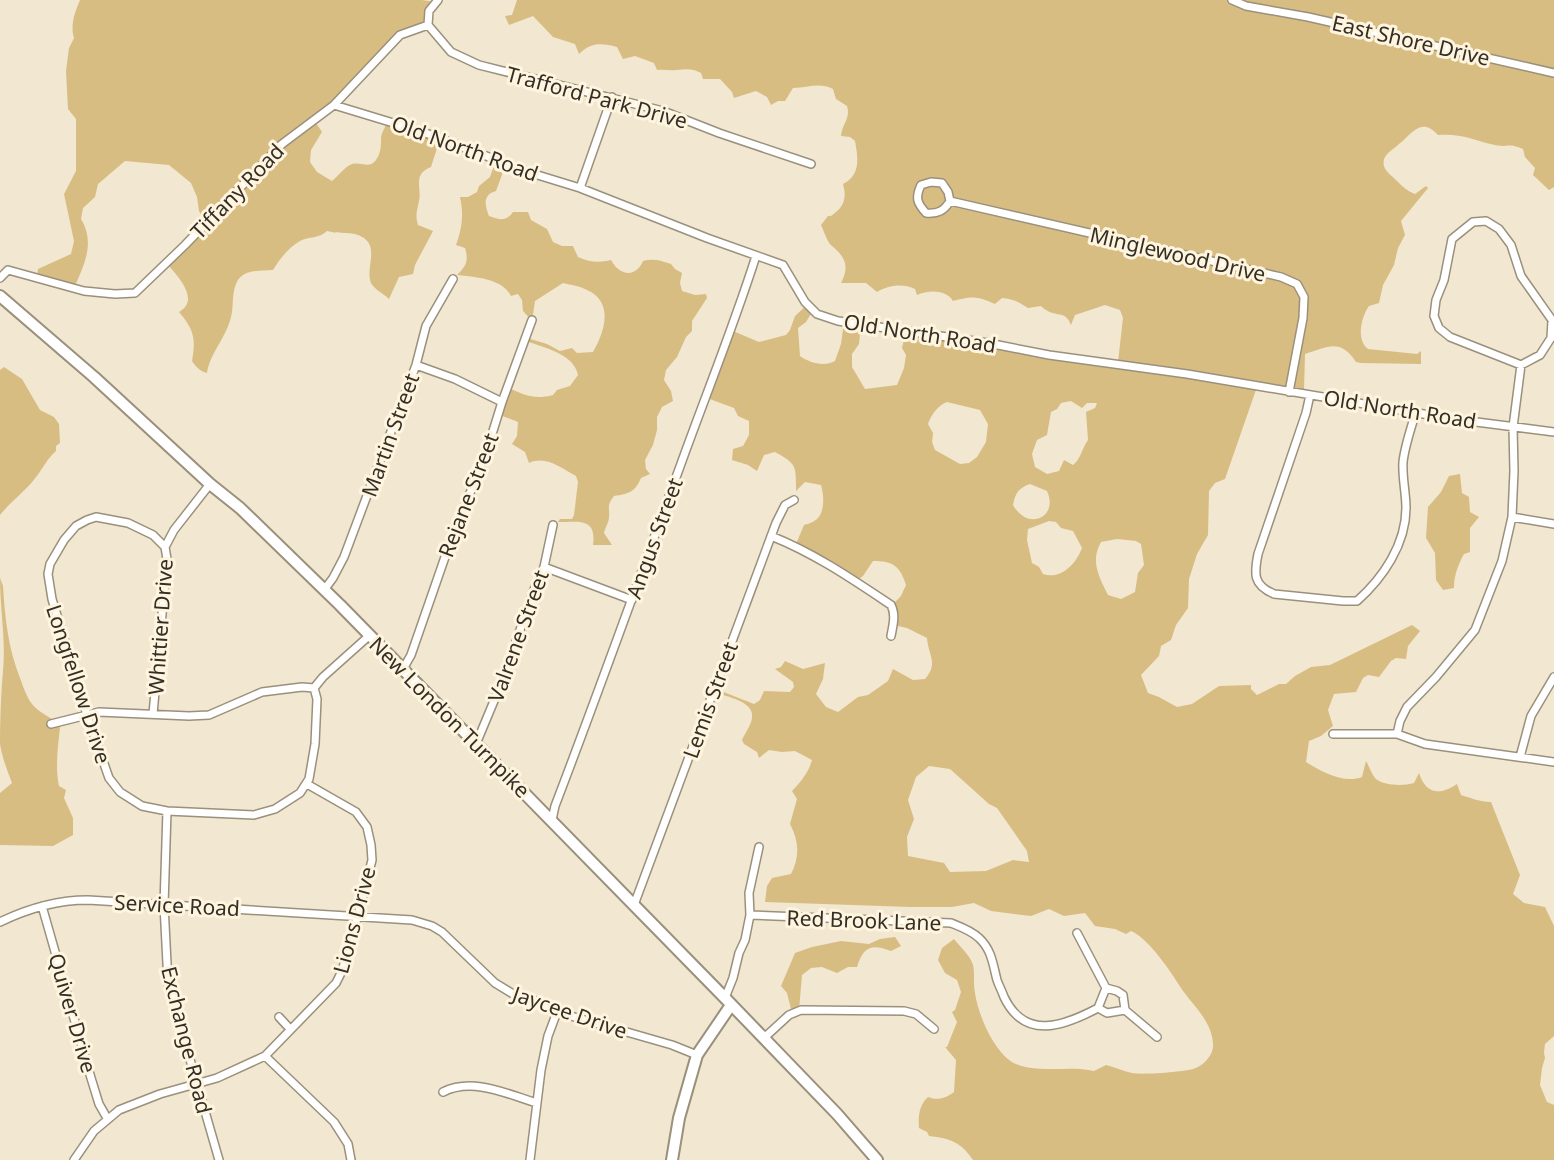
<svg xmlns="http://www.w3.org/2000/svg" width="1554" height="1160" font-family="'Noto Sans',sans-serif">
<rect width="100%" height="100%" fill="#f2e7d1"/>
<path fill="#d8bd83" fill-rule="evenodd" d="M80,0H422L435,2L428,25L399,35L336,103L314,120L322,132L311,150L310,162L317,172L332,181C338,176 344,168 350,165C359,160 369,170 376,160C381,153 381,146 381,138C381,133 386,126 388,120L440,139L431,167C412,174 422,189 419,201C417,211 415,215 418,225L433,231L415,265L413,274L399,277L389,299C384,294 374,289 371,283C365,269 379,249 364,238C352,230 339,235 327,231C319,239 309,236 300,241C289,247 279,260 273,270C261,271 245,269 238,280C231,291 234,306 231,317C226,338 210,353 207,373C200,371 196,367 192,361C196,338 194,330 179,312C201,300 177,275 167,264L205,223L199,211L197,197L191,183L169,165L125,161L98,184L95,197L83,208L81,219C95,242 85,263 75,286L37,277L38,269L71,254L74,241L64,194L76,171V119L68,109L66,71L69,48L74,38C70,25 75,12 80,0Z
M517,0H1554V187L1549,190L1533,175L1535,168L1525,157L1523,149C1507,142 1507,148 1495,145C1474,140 1460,133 1438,135C1421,116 1412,134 1399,144C1393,150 1381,155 1384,166C1385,171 1392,176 1396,180C1403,187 1407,191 1415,194L1426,186L1428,188L1401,221L1405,235L1398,248L1394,265L1383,285L1379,303L1369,306C1361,317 1356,340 1368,349L1417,354L1421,351V364L1361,363L1356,362C1340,338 1328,347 1305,354L1304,391L1258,384L1225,479L1215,483L1209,491L1208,535L1197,554L1189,579L1188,608L1176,625L1171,640L1161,646L1159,656L1141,675L1148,693L1159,697L1177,707L1192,704L1219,686L1251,685V689L1257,695L1279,684H1286L1295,676L1311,667L1330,665L1412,625L1420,631L1408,646L1406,659L1396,658L1391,661L1379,677L1368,675L1363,678L1356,692L1334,694L1328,710L1333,726L1321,736L1309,741L1306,762C1322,772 1344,784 1362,777L1366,761C1369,766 1372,775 1376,779C1385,786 1404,786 1414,783L1419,773C1426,794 1439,796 1457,784L1461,795C1471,798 1480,802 1491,802L1520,875L1513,894L1524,903L1545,907L1554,926V1036L1545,1044L1544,1053L1545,1058L1542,1068L1540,1085L1547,1102L1554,1105V1160H973C962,1143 950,1138 929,1136L927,1132L919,1128C918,1117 919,1105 928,1097C938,1101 946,1098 954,1092L956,1060L945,1047H947L957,1022L952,1012L955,1010L961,992L957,980L945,973L938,960L942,948L954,939C960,947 970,955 973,965C975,974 973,984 975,993C978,1015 995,1055 1016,1064C1040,1074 1070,1065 1094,1071L1106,1065C1114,1067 1123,1071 1132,1073C1143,1075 1186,1072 1196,1068C1205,1064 1214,1054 1213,1044C1212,1020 1191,1004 1179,985C1169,969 1148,938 1131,931L1126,934L1115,929L1095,926L1085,913L1064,916L1049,909L1031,916L991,911L974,903L952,907H911L765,902L767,886L772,878L791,874C800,857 799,841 790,824L797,799L792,791C800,783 809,772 812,760L795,751L782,752L769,750L759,758L757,752L744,744L742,740C745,733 752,724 752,717C754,701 726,697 715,692L716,689L754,704L760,700L764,691L790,692L794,687L793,682L775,669L781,667L785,661L803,669L825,663L823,679L816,694L826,707L838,712L858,697L868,695L888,681L893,669L913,680L925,679C939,663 928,655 927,638L907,628L889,624L891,606L901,596L906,585C900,566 893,561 873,561L863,576L856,581L796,544L804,525C808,524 814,522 817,519C825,512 824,494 821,485L805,482L796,491C796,466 797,464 775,452L764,455L757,471L748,465L732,460L733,449L743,446L749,435V421L738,416L734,408L707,398L733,331L759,342L786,335L790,330L795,316L808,304L812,312L806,322L798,328L800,356C810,363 824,367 835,361L841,344L844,322L861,324L859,344L852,354V367L865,389L897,385L904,368L906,355L902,348L906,331L1118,362L1123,318L1120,310L1105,305L1075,315L1071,325C1066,312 1060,316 1050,312C1049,312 1041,307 1041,306L1028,308C1019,302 1013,299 1002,298L995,304C977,296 972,296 953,301C946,289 928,290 917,295L915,289C903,283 888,285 877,292L866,283H841C850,266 845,257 832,246C827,242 824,231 821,225L828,216H831C844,207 847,199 843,184C861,175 858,158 855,141L850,137L841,136C842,124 851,118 847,106L836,99L833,89C819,82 808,88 793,88L785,101H778L771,105L767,97L756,91L734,98L732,92L720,79H703L701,73C692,68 686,69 677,70C670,71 664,69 657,70L654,63L635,56L623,59L617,47C601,43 591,42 579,54L575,44L553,37L533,16L509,25L505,16L512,15ZM1071,401L1082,408L1087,403H1097L1095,408L1086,412L1088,440C1082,448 1081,459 1073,465L1064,460L1059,471L1047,474L1035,467L1032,454L1037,440L1047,435L1051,412L1057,409L1061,403ZM947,402L980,410L988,424L986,442L977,457L969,463L960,464L935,450L932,442L933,433L928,424C931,415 938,405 947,402ZM1030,484L1047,491C1059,517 1028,532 1013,505C1015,493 1019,488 1030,484ZM1049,521L1056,522L1061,528L1073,531L1082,548C1076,564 1061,580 1043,574L1039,567L1032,563L1027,540L1028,529ZM1117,539L1136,541L1141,544L1144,565L1138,573L1135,592L1121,599L1108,595C1099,577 1090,561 1101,542ZM929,766L950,769L989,804L997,808L1027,851L1029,862L1013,860L986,871L950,872L944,863L908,856L907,837L914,819L908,800L916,777Z
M496,160L506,164L496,191C482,195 485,206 489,216C500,220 506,222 513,212H528L531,220L547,229L553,242L562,246H573L578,257C588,262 599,263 611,260C619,275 635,279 643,261C653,258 662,261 671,264L675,269L682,273L680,283L682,291L695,295L706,294L707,298L692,321V331L686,337L677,357L666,370L664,380L671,391L673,401L662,407L657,417V430L653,445L645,460L646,469L650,474L641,478C635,492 629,494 614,496C606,507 610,506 609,517C609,522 605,528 604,533L612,545H593C597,517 578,522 558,522L560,519H572L574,515L578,482L576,476C561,468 546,455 529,463L525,452L512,444L517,436L518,422L500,415L509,388C524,395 535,400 553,395L557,390L570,386L578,375C574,354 545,348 526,341L527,338L547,344L560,351L572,348L577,353L593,352C605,331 614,302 587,290C580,286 571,285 563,283L535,301L532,321L523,311L522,300L518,294L511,296C502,278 474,277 457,275C466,266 469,261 465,248L456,245C462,228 464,215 460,197H468L477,192L479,186L490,177Z
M4,367L22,379L40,410L54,417L59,424L60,443L56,446V451C47,459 43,468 36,477C26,491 11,501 0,515V370Z
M1460,474L1462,493L1469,497L1470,512L1479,517L1470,528V552L1464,554C1458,565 1454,575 1454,588L1443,590L1436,580L1435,553L1426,538L1428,507L1441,492L1449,476Z
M0,578L3,586C5,618 8,648 20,678C23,686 26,696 32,704C40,714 56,719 60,727C58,747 55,767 59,786L66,790L64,798L73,818V835L53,846L0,845V793L12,783C7,770 2,757 0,744C0,720 1,693 3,671C6,640 0,609 0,578Z
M895,937L901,946L891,951C871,943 863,947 857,967H848L837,973L822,967L811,968L802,975L799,1010L792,1013L787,993L781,986L795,953L812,947L841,941L869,944L880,939Z"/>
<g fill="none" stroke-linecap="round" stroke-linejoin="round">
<defs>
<path id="street" d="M1232,0L1246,6L1308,17L1554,73
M428,25L451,52L479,65L663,111L719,133L811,164
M428,25L429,11L438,0
M334,105L423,132L531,173L580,188L707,238L783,265L805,302L817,314L838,321L988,343L1049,355L1187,374L1453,419L1554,432
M580,188L612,97
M950,201L948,192L942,183L931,182L921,185C915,198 917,203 926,213C938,214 944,211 950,201L1281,277L1297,284L1304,297L1303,318L1289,392
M1486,221L1499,229L1511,245L1521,276L1552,320L1551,338L1540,355L1521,365L1450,337L1439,328L1434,316L1436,300L1444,280L1452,239L1473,222Z
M0,278L8,270L84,291L115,294L135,293L185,245L282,144L334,105L400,35L428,25
M416,365L455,379L502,402
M1310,395L1306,413L1258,554C1254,574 1253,585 1274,594L1343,601H1357C1383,578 1406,544 1406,508C1406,493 1402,477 1403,462C1405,445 1411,428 1416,412
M1512,517L1554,524
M771,536C814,553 852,579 891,605C896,615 893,625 891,636
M165,547L153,535L128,523L96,517L87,520L76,526L64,540L50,564L48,574L52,599L87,715L109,778L120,792L142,806L167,811L254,815L275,809L300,793L309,779L315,744L317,699L314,688
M544,567L632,600
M324,590L333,578L344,557L416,365L426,326L453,279
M403,669L411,655L445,557L488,447L502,402L532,320
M314,688L323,677L370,635
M153,714L167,559L165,547L174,530L210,484
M51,724L99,712L189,716L209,715L262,692L302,687L314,688
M1333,734H1397L1425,744L1554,762
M1397,734L1400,721L1407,707L1436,677L1475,630L1502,561L1512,517L1514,471L1513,427L1521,365
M476,744L504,677L533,592L544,567L553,525
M1520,757L1531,716L1554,677
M167,811L164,905L168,983L219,1160
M552,820L555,806C599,691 640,576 682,461C707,392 734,325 756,256
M634,905L776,523L785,505L794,500
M42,906L91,1078L99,1104L107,1118
M750,915L951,923C961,927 972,931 979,938C992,950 993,965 997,980C999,986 1002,991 1004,997C1025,1041 1064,1026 1098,1008
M0,922C29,908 56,900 88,900L412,920L432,926L442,932L495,983L513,994L536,1001L557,1012L672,1045L697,1055
M1077,933L1106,988L1117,991L1123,995L1125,1010L1107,1013L1098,1008L1106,988
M725,998L733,978L739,953L745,940L750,915L749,893L759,847
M1125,1010L1157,1037
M279,1017L290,1029
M764,1038L789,1015L801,1010L904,1011L916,1014L934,1029
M265,1056L334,1122L348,1144L351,1160
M443,1092C473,1077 507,1094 537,1103
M74,1160L94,1131L119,1110L160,1094L217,1078L265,1056L336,983L342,971L362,900L372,860L371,845L367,827L356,812L307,784
M530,1160L541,1070L548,1036L557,1012"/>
<path id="secondary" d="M0,296L94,377L210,484L240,508L340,605L725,998L837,1114L877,1160
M672,1160L679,1118L697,1055L731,1005"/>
</defs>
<use href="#street" stroke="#9a907c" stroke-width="10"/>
<use href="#secondary" stroke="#9a907c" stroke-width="14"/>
<use href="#street" stroke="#fff" stroke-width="7"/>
<use href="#secondary" stroke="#fff" stroke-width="10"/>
</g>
<g text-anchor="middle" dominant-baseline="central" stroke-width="6" stroke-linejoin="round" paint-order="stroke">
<g font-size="21" fill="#332f27" stroke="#fff4de">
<text transform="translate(1411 40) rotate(13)">East Shore Drive</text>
<text transform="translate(597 97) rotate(15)">Trafford Park Drive</text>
<text transform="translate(465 148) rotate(20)">Old North Road</text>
<text transform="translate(237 191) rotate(-46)">Tiffany Road</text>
<text transform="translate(1178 254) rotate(13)">Minglewood Drive</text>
<text transform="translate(920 333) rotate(9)">Old North Road</text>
<text transform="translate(1400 409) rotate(9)">Old North Road</text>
<text transform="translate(390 435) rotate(-70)">Martin Street</text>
<text transform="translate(468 495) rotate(-69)">Rejane Street</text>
<text transform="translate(654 538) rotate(-70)">Angus Street</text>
<text transform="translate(160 627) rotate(-86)">Whittier Drive</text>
<text transform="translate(518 636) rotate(-70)">Valrene Street</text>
<text transform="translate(79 684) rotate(72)">Longfellow Drive</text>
<text transform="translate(710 700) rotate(-70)">Lemis Street</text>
<text transform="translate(450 717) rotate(45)">New London Turnpike</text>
<text transform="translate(177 905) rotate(3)">Service Road</text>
<text transform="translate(354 920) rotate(-75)">Lions Drive</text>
<text transform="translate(864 920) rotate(2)">Red Brook Lane</text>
<text transform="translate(570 1012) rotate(19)">Jaycee Drive</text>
<text transform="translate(73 1013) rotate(74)">Quiver Drive</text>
<text transform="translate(187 1040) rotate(76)">Exchange Road</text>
</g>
</g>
</svg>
